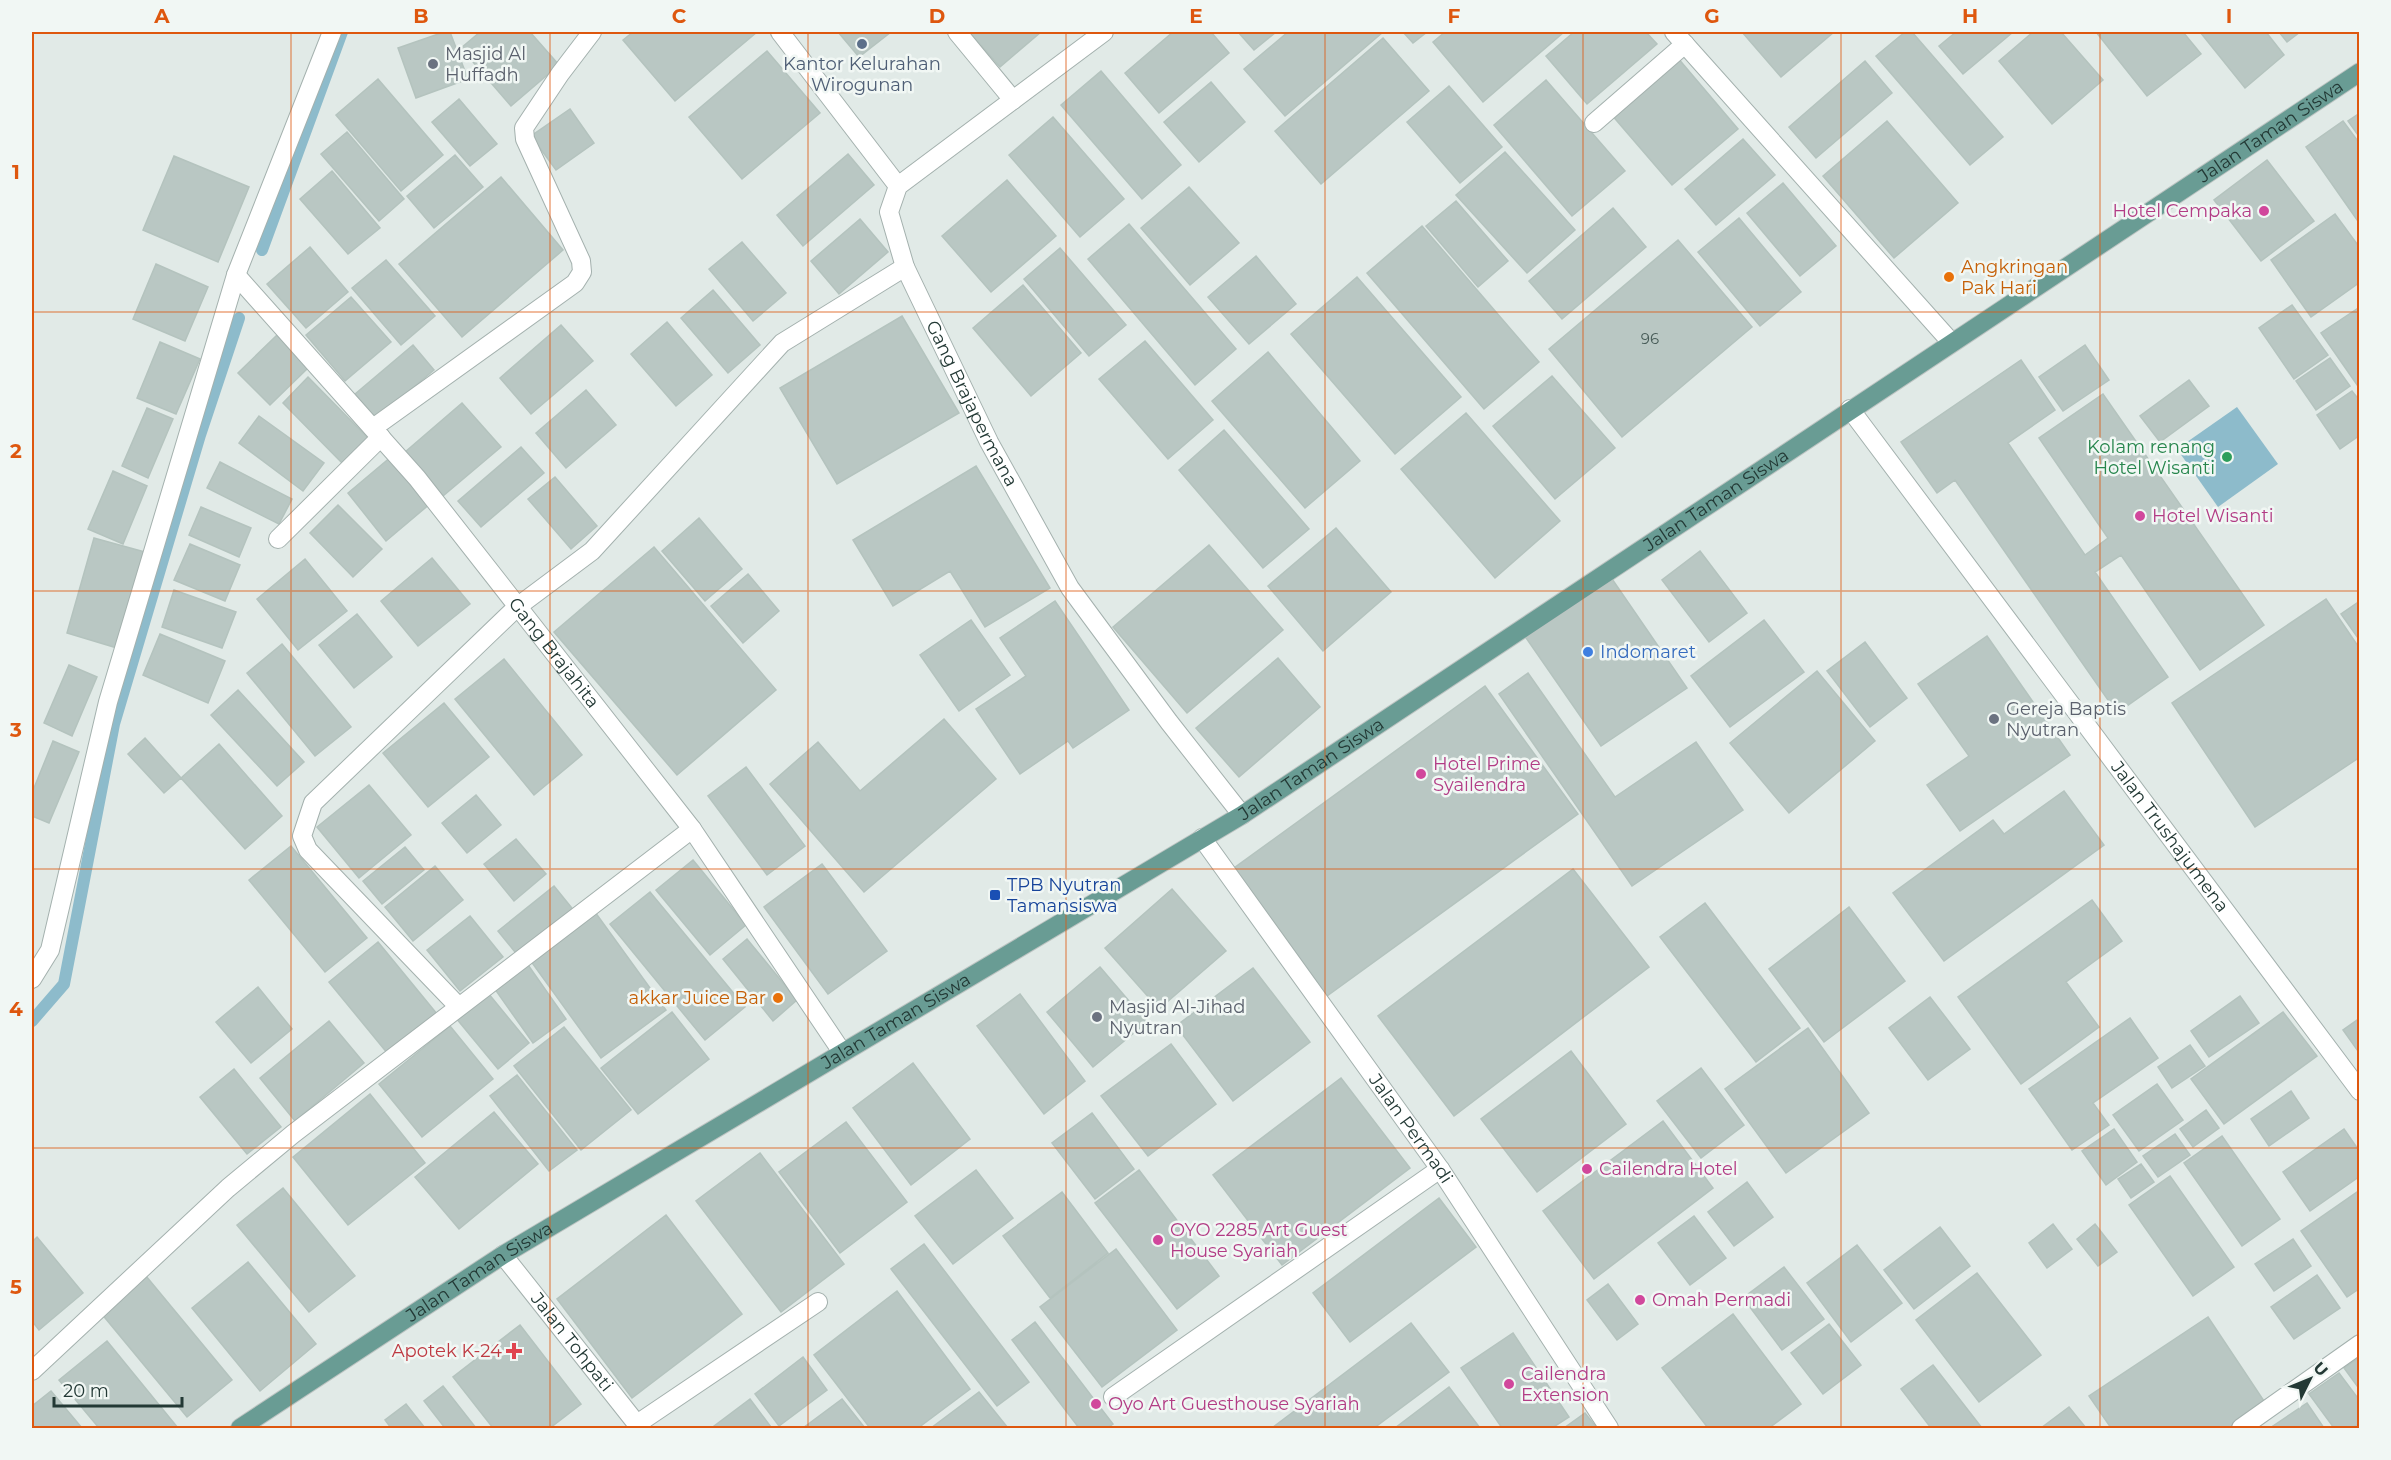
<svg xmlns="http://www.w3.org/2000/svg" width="2391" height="1460" font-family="Montserrat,sans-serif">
<rect width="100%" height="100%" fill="#e1eae7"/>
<path fill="#8dbbcb" d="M2237,407L2278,464L2218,507L2177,449Z"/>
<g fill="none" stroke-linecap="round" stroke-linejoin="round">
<path stroke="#8dbbcb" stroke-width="12" d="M262,250L342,32
M32,1021L64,984L114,724L200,435L239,318"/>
</g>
<path fill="#b9c7c3" stroke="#b4c3be" stroke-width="1.5" d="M444,32H450L468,79L416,98L398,48Z
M480,32H530L559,65L511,106L461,48Z
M633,32H757L675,101L623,40Z
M838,32H891L859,57Z
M969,32H1041L1000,67Z
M1173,32H1211L1229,53L1159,113L1125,73Z
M1238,32H1276L1254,50Z
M1288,32H1383L1285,116L1244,69Z
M1403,32H1427L1413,43Z
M1445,32H1564L1483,102L1433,42Z
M1574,32H1646L1657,44L1587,104L1546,56Z
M1742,32H1834L1781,77Z
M1905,32H1912L2003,137L1970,165L1876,56Z
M1956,32H2013L1963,74L1939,46Z
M2033,32H2061L2103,80L2052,124L1999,61Z
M2096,32H2183L2201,54L2147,96Z
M2200,32H2266L2284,55L2245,88Z
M2279,32H2300L2287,42Z
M1383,38L1429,91L1321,184L1275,131Z
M767,51L820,113L742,179L689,117Z
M1677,57L1738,129L1672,185L1611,114Z
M1865,61L1892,93L1816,158L1789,127Z
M1101,71L1181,165L1142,199L1061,105Z
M378,79L443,155L401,191L336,115Z
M1546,80L1625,171L1572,216L1494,125Z
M1211,82L1245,122L1199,162L1164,122Z
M1449,86L1502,147L1460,183L1407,122Z
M459,99L497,144L470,166L432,122Z
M570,109L594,143L556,170L531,136Z
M2360,113V138L2348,121Z
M1053,117L1124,199L1080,237L1009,155Z
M1887,121L1958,203L1894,258L1823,176Z
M2343,121L2360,144V224L2306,147Z
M347,132L404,199L379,221L321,154Z
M1743,139L1775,175L1716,225L1685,189Z
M1505,152L1575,230L1527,273L1456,195Z
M848,154L874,185L803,246L777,215Z
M455,155L483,187L434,228L407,196Z
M174,156L249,187L218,262L143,230Z
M2267,160L2314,221L2261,261L2214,200Z
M332,171L380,228L348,254L300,199Z
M501,177L563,250L462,337L399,264Z
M1007,180L1056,236L991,292L942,236Z
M1783,183L1836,246L1800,276L1747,213Z
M1189,187L1239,243L1190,285L1141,228Z
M1456,201L1508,261L1478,287L1426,226Z
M1613,208L1646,247L1562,319L1529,281Z
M2335,214L2360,248V282L2311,317L2271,260Z
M1739,218L1801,292L1760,326L1698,252Z
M860,219L888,252L839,294L811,261Z
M1129,224L1236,349L1195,385L1088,259Z
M1422,226L1539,362L1484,409L1367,273Z
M1678,240L1752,327L1622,437L1549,349Z
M742,242L786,293L753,321L709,269Z
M310,247L348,292L306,328L267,284Z
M1060,248L1126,325L1089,356L1024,279Z
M1256,256L1296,304L1249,344L1208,297Z
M386,260L435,316L401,345L352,288Z
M156,264L208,287L185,341L133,319Z
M1357,277L1461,397L1395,454L1291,334Z
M1023,285L1081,353L1031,396L973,328Z
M713,290L760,345L728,373L681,318Z
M351,297L391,342L345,381L306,335Z
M2292,305L2328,355L2294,379L2259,328Z
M2360,307V389L2321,333Z
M902,316L959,413L837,484L780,388Z
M667,322L712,375L676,406L631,354Z
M561,325L593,361L531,414L500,378Z
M277,335L308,368L270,405L238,373Z
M1145,341L1213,420L1168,459L1099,379Z
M160,342L200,359L176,414L137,398Z
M413,345L434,370L376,419L355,394Z
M2085,345L2109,380L2063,411L2039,377Z
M1268,352L1360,461L1305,508L1212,401Z
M2330,358L2350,386L2316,410L2296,381Z
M2021,360L2055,410L2008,443L2085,555L2108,538L2039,438L2103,394L2264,625L2200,670L2121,555L2095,572L2168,677L2117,713L1955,480L1937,493L1901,442Z
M1552,376L1615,448L1555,499L1493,426Z
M308,377L370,440L344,465L283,403Z
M2189,380L2209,406L2160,442L2140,416Z
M586,390L616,425L566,468L536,433Z
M2352,391L2360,401V435L2340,449L2317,415Z
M462,403L501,447L443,496L405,452Z
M147,408L173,419L148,478L122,466Z
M1466,413L1560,521L1495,578L1401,469Z
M259,416L324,463L303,491L239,443Z
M1224,430L1309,529L1263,568L1179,470Z
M521,447L544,473L481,527L458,501Z
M392,456L431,503L386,541L348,493Z
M220,462L292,499L279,524L207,488Z
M976,466L1050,588L985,627L950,571L893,606L853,540Z
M113,471L147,486L123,544L88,529Z
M555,477L597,526L571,549L528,499Z
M338,505L382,549L353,577L310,533Z
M201,507L251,528L239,557L189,535Z
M699,518L742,569L705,601L662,551Z
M1336,528L1391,592L1323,651L1268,586Z
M94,538L145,552L117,648L67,633Z
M190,544L240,565L225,601L174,580Z
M1209,545L1283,630L1187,713L1113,627Z
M654,547L776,690L677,775L554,632Z
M1700,551L1747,613L1709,642L1662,580Z
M432,558L470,604L418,646L381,601Z
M305,559L347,611L298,650L257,599Z
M748,574L779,611L743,643L711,606Z
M1610,576L1687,688L1601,746L1524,635Z
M174,590L236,612L222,648L162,627Z
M2326,599L2360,649V757L2255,827L2172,703Z
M1055,601L1129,710L1073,748L1068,741L1020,774L976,709L1026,676L1000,638Z
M2360,601V641L2341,614Z
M357,614L392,657L354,688L319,645Z
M971,620L1010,675L959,711L920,655Z
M1764,620L1804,672L1730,727L1691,676Z
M160,634L225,661L208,703L143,675Z
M1987,636L2070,755L1960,831L1927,785L1969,756L1918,684Z
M1865,642L1907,698L1870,727L1827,671Z
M282,644L351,727L315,756L247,673Z
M1278,658L1320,707L1239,777L1196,728Z
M504,659L582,755L534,795L455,699Z
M69,665L97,677L72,736L44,723Z
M1817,671L1875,741L1789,813L1730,743Z
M1528,673L1615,797L1696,742L1743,810L1632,886L1499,694Z
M1485,686L1578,814L1327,996L1234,868Z
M238,690L304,762L277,786L211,715Z
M444,703L489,757L428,807L383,753Z
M944,719L996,779L864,892L770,784L818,742L860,791Z
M145,738L181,778L164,793L128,754Z
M53,741L79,752L49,823L32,816V793Z
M219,744L282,816L245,849L181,778Z
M746,767L805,846L767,875L708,796Z
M369,785L411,835L359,878L317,827Z
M2064,791L2104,845L1944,961L1893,893L1993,820L2004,834Z
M476,795L501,825L467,853L442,823Z
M516,839L546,874L514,901L484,864Z
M291,846L367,938L325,972L249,880Z
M405,847L424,870L382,904L363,881Z
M693,860L746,925L710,955L656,890Z
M822,864L887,951L828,994L764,907Z
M435,866L463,900L413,941L385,907Z
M1573,869L1649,967L1454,1116L1378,1016Z
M554,886L575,912L519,957L498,931Z
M1172,889L1226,951L1159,1009L1105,948Z
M650,892L745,1007L705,1040L610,924Z
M2092,900L2122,941L2066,982L2099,1027L2021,1084L1958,997Z
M1705,903L1800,1028L1756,1062L1660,937Z
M1849,907L1905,981L1824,1042L1769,969Z
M595,912L666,1010L601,1058L530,960Z
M470,916L503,957L460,991L427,950Z
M747,939L797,1000L773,1021L723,959Z
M378,942L437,1014L388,1054L329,982Z
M526,962L566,1019L533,1043L492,985Z
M1100,967L1147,1022L1093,1067L1047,1012Z
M1253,968L1310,1042L1233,1101L1176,1026Z
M258,987L292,1029L251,1063L216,1022Z
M488,993L529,1043L498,1069L456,1018Z
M1020,994L1085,1081L1044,1114L977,1026Z
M2240,996L2259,1023L2209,1057L2191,1031Z
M1930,997L1970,1049L1928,1080L1889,1028Z
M672,1012L709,1059L638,1114L601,1068Z
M2283,1012L2317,1056L2224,1124L2191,1079Z
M2130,1018L2158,1058L2093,1103L2109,1125L2072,1150L2029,1089Z
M2360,1018V1054L2343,1030Z
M329,1021L364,1063L295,1121L260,1078Z
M450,1026L493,1079L422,1137L379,1084Z
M564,1027L631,1110L581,1150L514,1066Z
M1808,1028L1869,1113L1786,1173L1725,1089Z
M1171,1044L1216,1104L1148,1156L1101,1096Z
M2190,1045L2205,1066L2172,1088L2158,1067Z
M1571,1051L1626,1124L1537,1192L1481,1119Z
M913,1063L970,1139L911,1185L853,1108Z
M1701,1068L1744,1125L1701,1158L1657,1101Z
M234,1069L281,1127L247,1154L200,1097Z
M517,1075L577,1150L549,1171L490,1096Z
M1341,1078L1410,1168L1282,1265L1213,1175Z
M2157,1084L2183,1120L2139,1151L2113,1115Z
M2291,1091L2309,1118L2269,1146L2251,1119Z
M370,1094L425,1163L348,1225L293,1157Z
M2206,1110L2219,1128L2193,1147L2180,1129Z
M494,1112L538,1164L459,1229L415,1177Z
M1092,1113L1134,1169L1095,1199L1052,1143Z
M1663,1121L1713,1188L1594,1279L1543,1211Z
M846,1122L907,1202L840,1253L779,1172Z
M2114,1129L2137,1162L2106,1185L2082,1151Z
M2344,1129L2360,1152V1176L2310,1211L2283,1172Z
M2175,1134L2190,1155L2158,1177L2143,1156Z
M2222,1136L2280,1219L2242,1246L2184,1163Z
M760,1153L844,1264L781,1312L696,1201Z
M2141,1164L2154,1182L2131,1198L2118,1179Z
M976,1170L1013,1218L953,1264L915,1216Z
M1139,1170L1219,1276L1177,1309L1095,1203Z
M2170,1176L2234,1267L2193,1296L2129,1205Z
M1747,1182L1773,1217L1734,1246L1708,1212Z
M283,1188L355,1276L309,1312L237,1225Z
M2360,1190V1288L2347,1297L2301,1231Z
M1062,1192L1108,1253L1050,1298L1003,1236Z
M1439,1198L1476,1247L1350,1342L1313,1293Z
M666,1215L742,1314L632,1398L557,1299Z
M1694,1216L1726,1258L1690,1285L1658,1243Z
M2053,1224L2072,1249L2047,1268L2029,1243Z
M2095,1224L2117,1252L2098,1266L2077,1239Z
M1940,1227L1970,1266L1914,1309L1884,1270Z
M37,1237L83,1293L39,1330L32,1321V1242Z
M2293,1239L2311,1266L2274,1291L2255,1264Z
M924,1244L1029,1382L997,1406L891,1269Z
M1857,1245L1902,1303L1851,1342L1807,1283Z
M1116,1249L1177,1330L1102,1387L1040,1307Z
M248,1262L316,1344L260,1391L192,1308Z
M1784,1267L1824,1319L1782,1350L1743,1298Z
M1977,1273L2041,1355L1979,1402L1916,1320Z
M2317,1275L2340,1308L2294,1339L2271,1307Z
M146,1276L232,1380L187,1417L101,1313Z
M1608,1284L1638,1324L1617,1340L1587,1300Z
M897,1291L970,1389L918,1428H870L814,1355Z
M1733,1314L1801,1404L1769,1428H1708L1662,1368Z
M2208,1317L2266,1404L2229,1428H2111L2089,1396Z
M1035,1322L1113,1424L1107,1428H1079L1012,1340Z
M1411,1323L1449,1372L1374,1428H1272Z
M1829,1324L1861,1365L1823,1394L1791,1353Z
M520,1325L581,1404L550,1428H493L453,1377Z
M1513,1333L1569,1417L1552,1428H1502L1461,1368Z
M107,1341L178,1428H99L59,1380Z
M803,1357L827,1390L779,1426L755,1394Z
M2360,1357V1390L2344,1368Z
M1933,1365L1982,1428H1931L1901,1389Z
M2339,1373L2360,1401V1423L2352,1428H2334L2309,1394Z
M443,1386L476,1428H445L424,1401Z
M1449,1387L1480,1428H1395Z
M51,1391L82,1428H32V1406Z
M979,1392L1008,1428H931Z
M750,1399L771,1427L769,1428H716L714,1426Z
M842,1399L865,1428H803Z
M2307,1403L2324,1428H2270Z
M406,1404L425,1428H391L385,1420Z
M2069,1407L2086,1428H2041Z
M1585,1413L1597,1428H1564Z"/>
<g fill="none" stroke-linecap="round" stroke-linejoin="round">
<defs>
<g id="minor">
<path d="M780,32L898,186"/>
<path d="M957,32L1013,100"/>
<path id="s1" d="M1104,32L898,186L889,212L905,267L989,442L1070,588L1169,722L1242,815"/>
<path d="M1674,32L1951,342"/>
<path d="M1594,123L1685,44"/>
<path id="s2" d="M236,275L417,478L692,829L842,1052"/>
<path id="s3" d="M1850,409L2360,1091"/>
<path d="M373,428L575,283L582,272L581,261L525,139L524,128L560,74L592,32"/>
<path d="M278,539L381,437"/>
<path id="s4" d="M1202,838L1440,1169L1609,1428"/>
<path d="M32,979L50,950L108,702L236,275L332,32"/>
<path d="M458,1006L308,850L302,836L313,803L517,607L592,551L782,343L905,267"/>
<path id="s5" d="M503,1255L640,1428"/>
<path d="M32,1371L228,1188L293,1134L692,829"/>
<path d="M1113,1397L1440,1169"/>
<path d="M637,1424L818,1302"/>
<path d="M2241,1428L2360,1344"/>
</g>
<g id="major">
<path id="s6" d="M240,1428L503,1255L1242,815L2360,72"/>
</g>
</defs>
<use href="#minor" stroke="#a4b1ae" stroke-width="20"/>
<use href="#major" stroke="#bdc4c2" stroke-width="20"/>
<use href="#minor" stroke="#fff" stroke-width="18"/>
<use href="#major" stroke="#699c94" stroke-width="18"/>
</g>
<path fill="none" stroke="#de570e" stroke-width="1.5" stroke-opacity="0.55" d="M291,32V1428M550,32V1428M808,32V1428M1066,32V1428M1325,32V1428M1583,32V1428M1841,32V1428M2100,32V1428M32,312H2360M32,591H2360M32,869H2360M32,1148H2360"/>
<circle fill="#5c6f8a" stroke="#f1f7f4" stroke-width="2" cx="862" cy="44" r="6"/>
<g fill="#6b7280" stroke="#f1f7f4" stroke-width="2">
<circle cx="433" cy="64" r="6"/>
<circle cx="1994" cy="719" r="6"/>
<circle cx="1097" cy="1017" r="6"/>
</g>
<g fill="#d1479c" stroke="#f1f7f4" stroke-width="2">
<circle cx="2264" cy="211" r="6"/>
<circle cx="2140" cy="516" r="6"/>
<circle cx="1421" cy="774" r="6"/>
<circle cx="1587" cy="1169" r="6"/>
<circle cx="1158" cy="1240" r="6"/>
<circle cx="1640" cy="1300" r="6"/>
<circle cx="1509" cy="1384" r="6"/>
<circle cx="1096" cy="1404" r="6"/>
</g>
<g fill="#e8710a" stroke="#f1f7f4" stroke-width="2">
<circle cx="1949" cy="277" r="6"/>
<circle cx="778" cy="998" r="6"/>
</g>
<circle fill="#2e9e5b" stroke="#f1f7f4" stroke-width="2" cx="2227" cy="457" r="6"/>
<circle fill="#3f7fe0" stroke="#f1f7f4" stroke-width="2" cx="1588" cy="652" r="6"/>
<rect fill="#1a4fb4" stroke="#f1f7f4" stroke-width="2" x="989" y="889" width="12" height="12" rx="3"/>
<path fill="#e0444e" stroke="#f1f7f4" stroke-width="2" d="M511 1342h6v6h6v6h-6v6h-6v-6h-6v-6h6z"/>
<g text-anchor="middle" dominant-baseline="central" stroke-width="5" stroke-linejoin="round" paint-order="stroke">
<g font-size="15" fill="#485c58">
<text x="1650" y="338">96</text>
</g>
<g font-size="18" fill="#5b616d" stroke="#f1f7f4" text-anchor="start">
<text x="445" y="54">Masjid Al<tspan x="445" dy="21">Huffadh</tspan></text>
<text x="2006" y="709">Gereja Baptis<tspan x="2006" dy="21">Nyutran</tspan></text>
<text x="1109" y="1007">Masjid Al-Jihad<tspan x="1109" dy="21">Nyutran</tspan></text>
</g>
<g font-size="18" fill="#4e5e75" stroke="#f1f7f4">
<text x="862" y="64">Kantor Kelurahan<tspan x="862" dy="21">Wirogunan</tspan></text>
</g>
<g font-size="18" fill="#233935" stroke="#f1f7f4">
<text stroke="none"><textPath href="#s6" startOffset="2410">Jalan Taman Siswa</textPath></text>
<text stroke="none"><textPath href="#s1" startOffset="494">Gang Brajapermana</textPath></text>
<text stroke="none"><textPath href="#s6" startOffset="1744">Jalan Taman Siswa</textPath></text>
<text stroke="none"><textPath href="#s2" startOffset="494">Gang Brajahita</textPath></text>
<text stroke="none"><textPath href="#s6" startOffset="1258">Jalan Taman Siswa</textPath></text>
<text stroke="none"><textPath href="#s3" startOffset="534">Jalan Trushajumena</textPath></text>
<text stroke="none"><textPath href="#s6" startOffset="772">Jalan Taman Siswa</textPath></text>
<text stroke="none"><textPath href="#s4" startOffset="358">Jalan Permadi</textPath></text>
<text stroke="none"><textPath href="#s6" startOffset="286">Jalan Taman Siswa</textPath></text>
<text stroke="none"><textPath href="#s5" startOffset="111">Jalan Tohpati</textPath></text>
</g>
<g font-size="18" fill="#b23c85" stroke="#f1f7f4" text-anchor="start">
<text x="2252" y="211" text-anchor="end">Hotel Cempaka</text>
<text x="2152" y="516">Hotel Wisanti</text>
<text x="1433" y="764">Hotel Prime<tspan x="1433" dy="21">Syailendra</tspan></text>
<text x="1599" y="1169">Cailendra Hotel</text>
<text x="1170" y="1230">OYO 2285 Art Guest<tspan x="1170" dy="21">House Syariah</tspan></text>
<text x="1652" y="1300">Omah Permadi</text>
<text x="1521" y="1374">Cailendra<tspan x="1521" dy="21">Extension</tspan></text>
<text x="1108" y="1404">Oyo Art Guesthouse Syariah</text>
</g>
<g font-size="18" fill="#c56008" stroke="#f1f7f4" text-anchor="start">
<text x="1961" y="267">Angkringan<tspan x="1961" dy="21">Pak Hari</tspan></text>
<text x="766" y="998" text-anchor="end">akkar Juice Bar</text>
</g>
<g font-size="18" fill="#27864d" stroke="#f1f7f4" text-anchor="end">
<text x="2215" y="447">Kolam renang<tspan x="2215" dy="21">Hotel Wisanti</tspan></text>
</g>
<g font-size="18" fill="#366cbe" stroke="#f1f7f4" text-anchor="start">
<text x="1600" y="652">Indomaret</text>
</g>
<g font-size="18" fill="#164399" stroke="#f1f7f4" text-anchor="start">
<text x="1007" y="885">TPB Nyutran<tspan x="1007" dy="21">Tamansiswa</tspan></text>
</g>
<g font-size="18" fill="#be3a42" stroke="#f1f7f4" text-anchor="end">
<text x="502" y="1351">Apotek K-24</text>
</g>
</g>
<rect width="2391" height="1460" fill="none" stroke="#f1f7f4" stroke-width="66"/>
<g transform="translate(2310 1379) rotate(47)" stroke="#f1f7f4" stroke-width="4.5" paint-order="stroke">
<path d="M0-4.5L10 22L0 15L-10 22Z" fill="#233935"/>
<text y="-9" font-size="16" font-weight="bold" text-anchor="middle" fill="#233935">U</text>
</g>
<path d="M54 1397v9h128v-9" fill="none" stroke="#233935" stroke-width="3"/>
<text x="63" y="1397" font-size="18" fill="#233935" stroke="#f1f7f4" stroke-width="4.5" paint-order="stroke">20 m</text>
<rect x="33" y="33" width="2325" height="1394" fill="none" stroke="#de570e" stroke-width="2"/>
<g font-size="20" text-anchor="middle" font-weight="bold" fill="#de570e">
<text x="162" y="23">A</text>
<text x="421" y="23">B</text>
<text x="679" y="23">C</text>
<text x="937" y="23">D</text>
<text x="1196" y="23">E</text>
<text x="1454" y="23">F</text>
<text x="1712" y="23">G</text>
<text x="1970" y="23">H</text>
<text x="2229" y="23">I</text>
<text x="16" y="179">1</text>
<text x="16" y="458">2</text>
<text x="16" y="737">3</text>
<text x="16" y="1016">4</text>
<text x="16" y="1294">5</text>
</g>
</svg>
